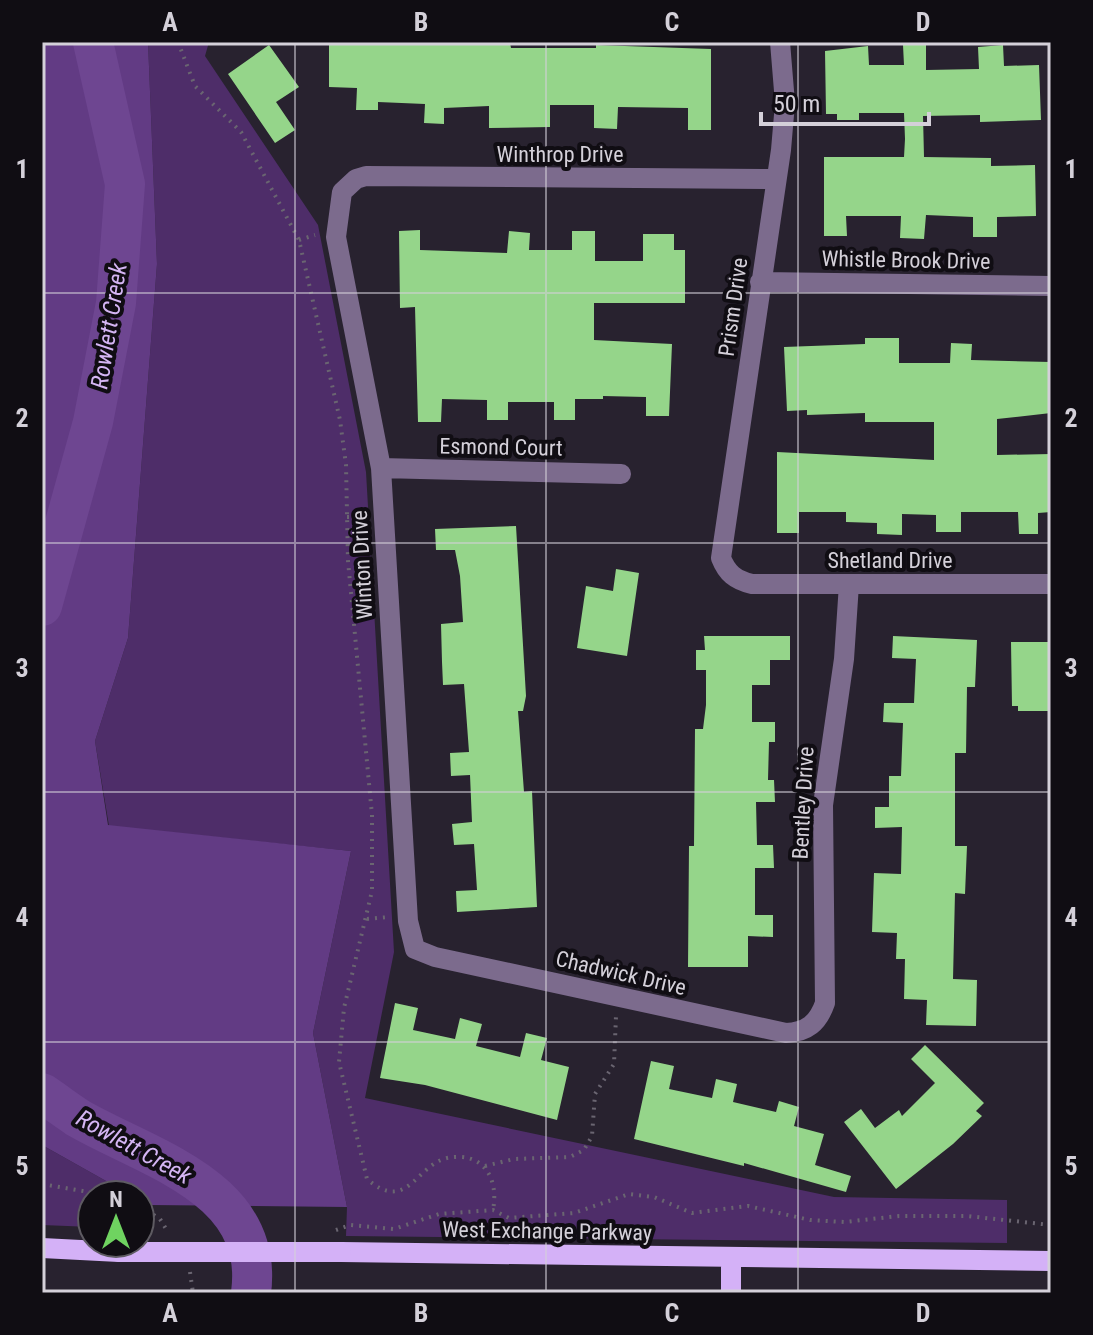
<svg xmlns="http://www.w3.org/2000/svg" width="1093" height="1335" font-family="'Roboto Condensed',sans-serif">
<rect width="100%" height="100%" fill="#28222f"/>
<path fill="#4e2d69" d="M148,42H209L205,56L318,225L366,472L394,952L365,1098L834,1197L1007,1200V1243L346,1236L347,1207L313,1033L351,851L109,826L95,741L128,638L157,264Z
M42,1145L131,1195H92V1227L42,1225Z"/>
<path fill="#623b84" d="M42,42H148L157,264L128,638L95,741L108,825L351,851L313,1033L347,1207L149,1205L140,1200V1195H131L42,1145Z"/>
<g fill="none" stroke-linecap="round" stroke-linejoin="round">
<path stroke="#6e4691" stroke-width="40" d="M42,606L93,422L116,303L125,184L93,42
M42,1093C54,1101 66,1110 78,1118C149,1159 265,1187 251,1293"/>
</g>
<path fill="#95d58a" d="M510,43L511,48H596V45L711,49V130H688V108L618,107L617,129L594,128V105H550V127L489,128V106L444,108V124L424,123L425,104L378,102V110H356L357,88L329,87V45Z
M269,45L299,87L276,102L295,130L275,143L228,74Z
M903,45H926V70L979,69L978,47L1003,45L1004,66L1039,65L1041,120L980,122V115L923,116L924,157L991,158V166L1035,165L1036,216L997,217V237H973V217L926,215L924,239L900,238L901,216H846L847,236H824V157H904L905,139L904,113H859V120H837V114H826L825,51L868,46L869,65H904Z
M420,230V250L507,253L509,231L530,233L529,250H572V231H595V261H643V234H674V250H685V303H594V340L672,344L669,416H646V397L603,396V399H575V420H554V402H508V420H487V400L442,399L441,422H418L415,307L400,308L399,231Z
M865,338H899V363H950L951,343L972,344L971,360L1051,362V413L997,419V455L1051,454V512L1038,513V534H1019L1018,512H961V532H936V515L902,514V535L877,534V523L846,522V512H799V533H777V452L934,460V422H865V413L807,415V410L787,411L784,347L865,344Z
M516,526L526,696L523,711H518L524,792L532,791L537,907L457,912L456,891L477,890L474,844L454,845L452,824L472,822L470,775L451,776L450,753L469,752L464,684L443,685L442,662L441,624L463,622L460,576L455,550H436L435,529Z
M616,569L639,573L627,656L577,648L586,586L613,591Z
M704,636H790V660H770V685H752V722H775V742H769L768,780H774L775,802H756L757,845H773L774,868H755V915H773V937L748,936V967H688L689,846H694L695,729H703L706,705V670H696V650H705Z
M893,636L977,640L975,687H967L966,753H955V846H967L965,894L955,893L953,979L977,980L976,1026L926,1025L927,1000L904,999L905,959H896L897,933L872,932L874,873L901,874L902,827L875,828V807H889V776H901L903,723L883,722L884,703H914L916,659L892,658Z
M1011,642H1051V711H1018V706H1012Z
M395,1003L418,1008L413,1030L455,1039L460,1018L482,1024L476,1046L520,1057L526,1033L547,1038L541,1060L569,1067L557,1120L425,1085L380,1078Z
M925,1045L984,1103L976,1111L982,1116L953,1144L896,1189L844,1122L861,1109L875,1128L899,1110L902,1116L935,1083L911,1059Z
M651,1061L674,1066L669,1089L712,1098L716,1079L737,1084L733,1102L776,1112L779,1101L799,1107L794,1126L824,1134L815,1165L851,1176L846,1192L744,1163V1166L634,1139Z"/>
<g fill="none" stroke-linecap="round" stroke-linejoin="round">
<path stroke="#6a6571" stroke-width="4" stroke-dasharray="2 6" stroke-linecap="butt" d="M178,42L195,86L241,132L299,240L340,420L346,465L348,561L372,815V891L344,1008L339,1062L367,1179C407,1214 416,1165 447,1158C484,1151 499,1179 493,1210
M299,240L315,235
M347,517H364
M367,919L389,917
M485,1166L514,1159L570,1157L584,1150L592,1136L595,1094L614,1064L616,1016
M42,1184L106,1195
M140,1206L160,1219L168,1232
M336,1230L350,1225L394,1229L439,1214L493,1210L509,1218L574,1213L629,1194L654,1197L692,1213L748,1206L810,1220L844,1222L899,1216H967L1051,1225
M190,1272L193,1293"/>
<path stroke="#7c6b8d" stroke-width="20" d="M780,42L785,103L781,150L721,558C727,573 735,580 752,584H1051
M775,179L366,176L356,179L342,192L336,237L381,468L408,921L415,949L435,957L786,1033C807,1032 818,1023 825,1003L823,805L844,659L849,584
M760,282L1051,286
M381,468L621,474"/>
<path stroke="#d4b1f7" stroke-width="20" d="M42,1248L119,1252
M341,1252L1051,1261
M731,1257V1293"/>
<path stroke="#d4b1f7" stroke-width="20" d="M119,1252H341"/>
</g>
<path fill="none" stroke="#d4d0d9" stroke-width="2" stroke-opacity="0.55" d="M295,42V1293M546,42V1293M798,42V1293M42,293H1051M42,543H1051M42,792H1051M42,1042H1051"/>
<g text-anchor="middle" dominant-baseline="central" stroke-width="8" stroke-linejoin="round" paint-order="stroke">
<g font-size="22" fill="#d4d0d9" stroke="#100d13">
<text x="560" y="154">Winthrop Drive</text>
<text transform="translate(906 260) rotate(1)">Whistle Brook Drive</text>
<text transform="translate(733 307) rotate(-82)">Prism Drive</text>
<text transform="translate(501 447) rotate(1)">Esmond Court</text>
<text x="890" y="560">Shetland Drive</text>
<text transform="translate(362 565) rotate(-93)">Winton Drive</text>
<text transform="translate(803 803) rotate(-87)">Bentley Drive</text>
<text transform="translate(621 973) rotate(13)">Chadwick Drive</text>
<text transform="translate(547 1231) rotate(1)">West Exchange Parkway</text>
</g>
<g font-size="24" font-style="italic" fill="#d4b5f3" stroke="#100d13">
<text transform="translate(109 326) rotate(-81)">Rowlett Creek</text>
<text transform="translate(134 1147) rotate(29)">Rowlett Creek</text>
</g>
</g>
<rect width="1093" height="1335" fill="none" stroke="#100d13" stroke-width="88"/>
<g transform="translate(116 1219)"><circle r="38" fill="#100d13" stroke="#5e5b62" stroke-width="2"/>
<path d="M0-6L14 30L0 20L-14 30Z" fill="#6fd360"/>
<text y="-12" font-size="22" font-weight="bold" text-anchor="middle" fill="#d4d0d9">N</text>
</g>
<path d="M761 112v12h168v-12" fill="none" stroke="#d4d0d9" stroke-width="4"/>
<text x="773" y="112" font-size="24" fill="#d4d0d9" stroke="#100d13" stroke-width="6" paint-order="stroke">50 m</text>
<rect x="44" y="44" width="1005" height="1247" fill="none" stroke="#d4d0d9" stroke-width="3"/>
<g font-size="26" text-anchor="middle" font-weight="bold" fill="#d4d0d9">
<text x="170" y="31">A</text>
<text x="421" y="31">B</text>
<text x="672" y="31">C</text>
<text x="923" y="31">D</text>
<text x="22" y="178">1</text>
<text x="1071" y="178">1</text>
<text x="22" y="427">2</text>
<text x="1071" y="427">2</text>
<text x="22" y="677">3</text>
<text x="1071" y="677">3</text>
<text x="22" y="926">4</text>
<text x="1071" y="926">4</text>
<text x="22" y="1175">5</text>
<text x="1071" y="1175">5</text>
<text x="170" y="1322">A</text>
<text x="421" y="1322">B</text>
<text x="672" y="1322">C</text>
<text x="923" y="1322">D</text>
</g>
</svg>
